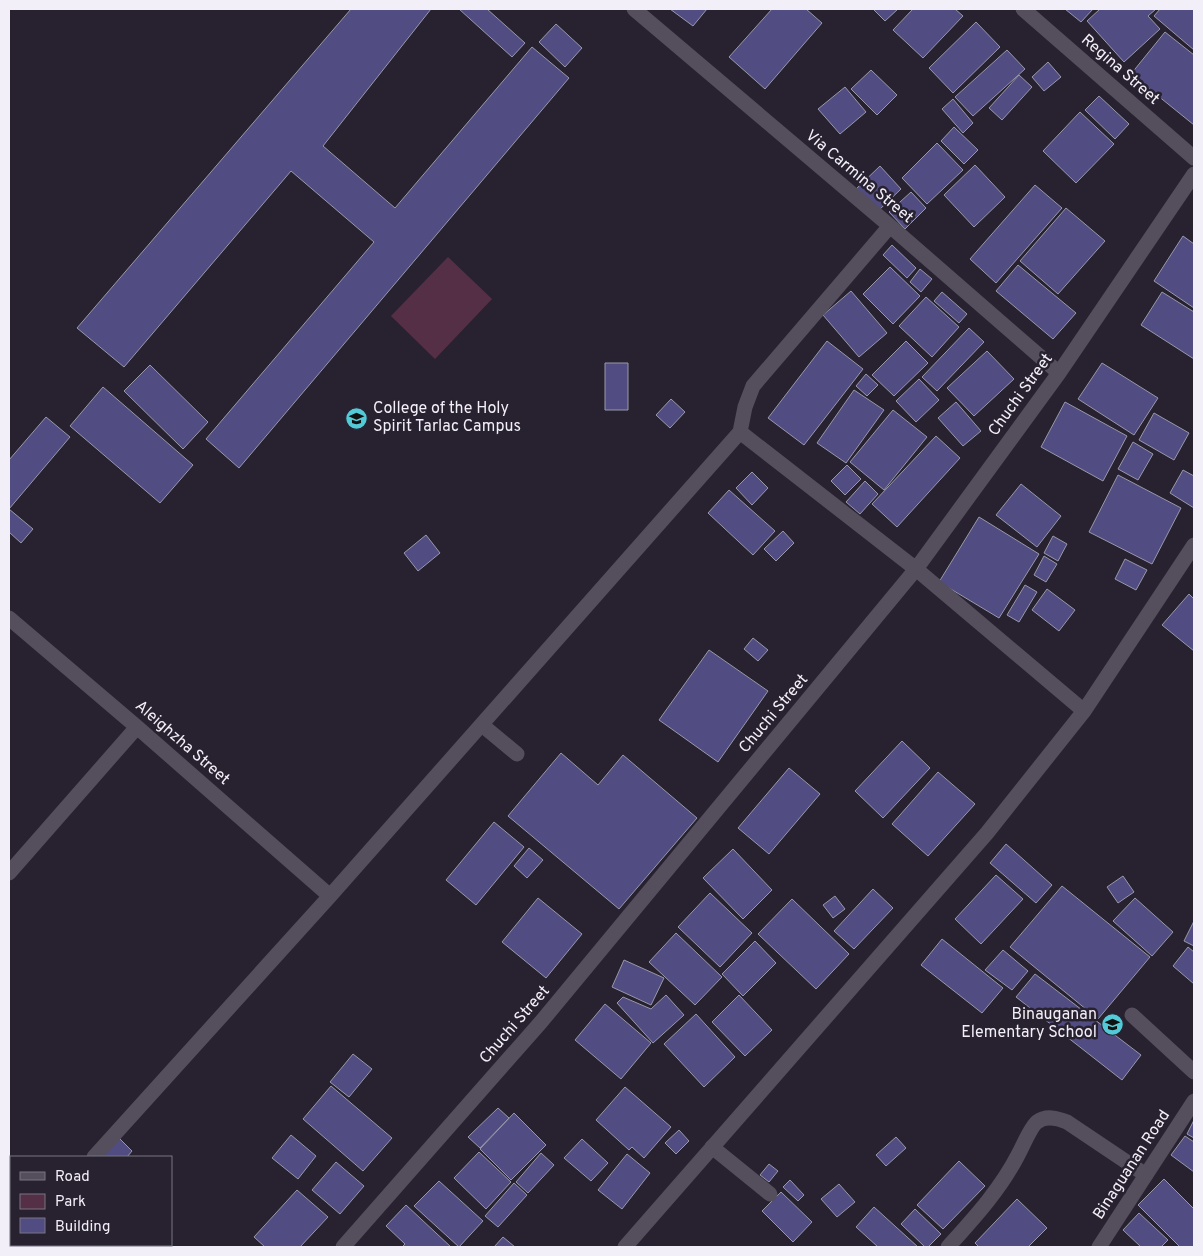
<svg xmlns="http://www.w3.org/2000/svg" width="1203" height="1256" font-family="Overpass,sans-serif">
<rect width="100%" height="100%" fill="#282230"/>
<path fill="#552f45" d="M448,257L492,299L435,359L391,316Z"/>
<path fill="#514d82" stroke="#9898aa" d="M351,9H431L323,146L395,208L532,47L569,78L239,468L206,439L374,242L291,171L124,367L77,328Z
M459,9H487L525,43L512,57Z
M670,9H707L693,26Z
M772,9H806L822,23L765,89L729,57Z
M873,9H898L885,21Z
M913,9H955L963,16L923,58L893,30Z
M1065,9H1093L1081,22Z
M1100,9H1156L1148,16L1160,29L1124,62L1087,21Z
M1160,9H1194V50L1154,16Z
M976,22L1000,47L953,93L929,68Z
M556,24L582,48L565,67L539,42Z
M1165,32L1194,55V125L1131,74Z
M1007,50L1025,69L973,116L955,97Z
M1048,62L1061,77L1044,91L1032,77Z
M871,70L897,95L877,115L851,89Z
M1019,75L1032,87L1002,120L989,108Z
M845,87L866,112L840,134L818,109Z
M1099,96L1129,124L1115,139L1085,110Z
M953,99L973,123L963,133L942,109Z
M1080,112L1114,144L1076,183L1043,151Z
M954,127L978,150L964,164L941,141Z
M937,143L963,170L927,204L902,178Z
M975,165L1005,197L974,227L944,195Z
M880,166L901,189L878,211L856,189Z
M1035,185L1062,208L996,283L970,259Z
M911,192L926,208L905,229L889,212Z
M1066,208L1105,241L1058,294L1020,261Z
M1183,236L1194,244V308L1154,281Z
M892,245L916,268L907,278L883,255Z
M1018,265L1076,313L1053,339L996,291Z
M890,267L920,296L893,324L863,294Z
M920,269L932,279L921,292L910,282Z
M851,291L887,333L859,357L823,315Z
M942,292L967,314L959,323L934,301Z
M1162,292L1194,312V359L1141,325Z
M926,297L959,327L932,357L899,326Z
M969,328L984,342L937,391L922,377Z
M827,341L863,369L804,445L768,418Z
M906,341L928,363L894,396L872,375Z
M987,351L1014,379L974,416L947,388Z
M605,363H628V410H605Z
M1102,363L1158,398L1134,435L1078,399Z
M150,365L208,422L183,449L124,391Z
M866,374L878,385L867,396L856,386Z
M919,379L939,400L916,422L896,401Z
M103,387L193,465L160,503L70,426Z
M854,390L884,410L846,463L817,443Z
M671,399L685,412L670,428L656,415Z
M956,402L981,431L963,446L938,418Z
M1065,402L1127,436L1103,481L1041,447Z
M893,410L927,437L884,490L850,462Z
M1154,413L1189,433L1174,460L1139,440Z
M46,417L70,437L9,509V460Z
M936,436L960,458L897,527L872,504Z
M1133,442L1153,454L1138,480L1118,469Z
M847,465L861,479L845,495L831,481Z
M1183,470L1194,476V508L1170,493Z
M752,472L768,488L752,505L736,488Z
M1118,475L1181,508L1152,564L1089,532Z
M865,481L878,494L860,514L846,502Z
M1021,484L1061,516L1037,547L996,515Z
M729,490L775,531L753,555L708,513Z
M9,509L33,529L21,543L9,532Z
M979,517L1039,554L999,618L939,582Z
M783,531L794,543L776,561L764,549Z
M426,535L440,553L418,571L404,553Z
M1053,536L1067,544L1058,561L1044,553Z
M1044,556L1057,564L1046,582L1034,575Z
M1125,559L1147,570L1136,590L1115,579Z
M1025,585L1037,592L1019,622L1007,615Z
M1047,589L1075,610L1059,631L1032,610Z
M1189,594L1194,599V651L1162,625Z
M753,638L768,650L758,661L744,649Z
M709,650L768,691L718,762L659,720Z
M902,741L930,768L883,818L855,791Z
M561,753L598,785L623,755L697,818L619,909L508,816Z
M789,768L820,794L769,854L738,828Z
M938,772L975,804L928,856L892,824Z
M494,822L524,847L476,905L446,880Z
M1006,844L1052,885L1036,903L990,863Z
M529,848L543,860L527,878L514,866Z
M733,849L772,890L743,919L703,878Z
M996,875L1023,899L981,944L955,919Z
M1123,876L1134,892L1118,903L1107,887Z
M1062,886L1150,957L1098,1019L1010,947Z
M873,889L893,908L854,949L834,931Z
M710,893L752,933L720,967L678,927Z
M835,896L845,909L833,918L823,905Z
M538,898L582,934L546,978L502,942Z
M1135,898L1173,932L1152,956L1113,921Z
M792,899L849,954L816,989L758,934Z
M1194,921V946L1184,941Z
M676,933L722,977L695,1005L649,962Z
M942,939L1003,988L982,1013L921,965Z
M755,941L776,963L743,996L722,974Z
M1188,947L1194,952V984L1173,966Z
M1003,950L1028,971L1012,990L985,970Z
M624,960L664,978L651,1005L612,987Z
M1035,974L1141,1055L1122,1080L1016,997Z
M666,995L684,1015L653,1043L617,1003L623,997L651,1009Z
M739,995L772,1030L745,1056L712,1022Z
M605,1004L651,1043L621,1079L575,1040Z
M696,1014L735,1057L704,1087L664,1044Z
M353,1054L372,1069L349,1097L330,1082Z
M331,1086L392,1138L363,1171L303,1119Z
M625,1087L671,1127L644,1158L632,1147L629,1150L596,1120Z
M498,1108L509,1118L480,1148L468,1137Z
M514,1113L546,1145L511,1180L480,1149Z
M1194,1120V1138L1187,1134Z
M679,1130L689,1141L676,1154L665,1143Z
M291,1135L316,1156L298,1179L272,1158Z
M1185,1136L1194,1142V1172L1171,1155Z
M896,1137L906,1148L886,1166L876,1155Z
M119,1138L132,1151L127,1157H102Z
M582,1139L608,1163L591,1181L564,1158Z
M479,1152L511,1182L486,1209L454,1178Z
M541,1153L554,1165L528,1193L516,1182Z
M627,1154L650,1173L622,1209L598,1190Z
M959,1161L985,1186L943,1229L917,1205Z
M336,1162L364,1186L340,1214L312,1190Z
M769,1164L778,1171L769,1182L760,1175Z
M1164,1179L1194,1209V1245L1192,1247H1180L1138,1205Z
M790,1180L804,1195L798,1201L783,1187Z
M439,1181L483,1221L459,1247L414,1206Z
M514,1183L527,1195L498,1227L485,1216Z
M839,1184L855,1202L837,1217L821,1199Z
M297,1190L328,1217L300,1247H265L254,1237Z
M781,1192L812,1222L793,1242L762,1211Z
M1017,1199L1047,1228L1028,1247H979L975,1243Z
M406,1205L451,1247H402L405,1244L386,1226Z
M874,1207L918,1247H878L856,1227Z
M915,1209L941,1234L928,1247H925L901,1224Z
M1139,1213L1168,1240L1161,1247H1141L1123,1230Z
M503,1237L515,1247H494Z"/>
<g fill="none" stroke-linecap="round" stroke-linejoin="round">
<path stroke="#554e5d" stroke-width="15" d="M482,725L517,754
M1132,1015L1194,1072
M712,1147L770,1194"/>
<path stroke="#554e5d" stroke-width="15" d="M634,9L890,226L1059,373
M1023,9L1194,158
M740,432L916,569L1084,711
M9,618L137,727L330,896
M9,873L137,727
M94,1157L330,896L740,432L745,407L753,386L890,226
M9,1210L11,1212
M59,1245L63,1247
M343,1247L541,1022L916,569L1059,373L1194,174
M625,1247L987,833L1084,711L1194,545
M948,1247C974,1218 1000,1190 1018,1155C1022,1148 1031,1126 1037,1122C1046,1115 1057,1118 1067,1122L1146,1175
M1099,1247L1194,1101"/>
</g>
<defs>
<symbol id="university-disc" viewBox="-11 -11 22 22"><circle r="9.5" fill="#52cbd8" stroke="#282230"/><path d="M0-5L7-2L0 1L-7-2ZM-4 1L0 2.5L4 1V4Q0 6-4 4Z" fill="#111"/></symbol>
<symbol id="school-disc" viewBox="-11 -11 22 22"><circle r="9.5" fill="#52cbd8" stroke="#282230"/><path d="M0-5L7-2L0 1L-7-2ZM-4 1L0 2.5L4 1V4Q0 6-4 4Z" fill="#111"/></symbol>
</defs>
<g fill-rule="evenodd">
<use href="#university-disc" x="344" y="406" width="25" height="25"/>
<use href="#school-disc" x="1100" y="1012" width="25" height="25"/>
</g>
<g text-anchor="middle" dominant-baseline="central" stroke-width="5" stroke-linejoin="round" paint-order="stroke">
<g font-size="16" fill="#f3eff8" stroke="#282230">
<text transform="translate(1120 70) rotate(41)">Regina Street</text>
<text transform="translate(859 177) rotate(40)">Via Carmina Street</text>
<text transform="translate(1021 395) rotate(-54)">Chuchi Street</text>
<text transform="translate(774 714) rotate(-50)">Chuchi Street</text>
<text transform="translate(182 743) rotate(41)">Aleighzha Street</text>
<text transform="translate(515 1025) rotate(-49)">Chuchi Street</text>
<text transform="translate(1132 1165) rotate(-57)">Binaguanan Road</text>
</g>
<g font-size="16" fill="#f3eff8" stroke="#282230" text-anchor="start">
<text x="373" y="409">College of the Holy<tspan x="373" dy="18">Spirit Tarlac Campus</tspan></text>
<text x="1097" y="1015" text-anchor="end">Binauganan<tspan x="1097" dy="18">Elementary School</tspan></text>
</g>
</g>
<rect width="1203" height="1256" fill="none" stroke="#f3eff8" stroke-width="20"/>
<rect x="10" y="1156" width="162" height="90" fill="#282230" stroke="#797480"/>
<rect x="20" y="1172" width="25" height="8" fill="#554e5d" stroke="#797480"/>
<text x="55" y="1181" font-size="15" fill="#f3eff8">Road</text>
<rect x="20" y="1194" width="25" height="15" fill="#552f45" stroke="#797480"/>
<text x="55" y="1206" font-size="15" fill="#f3eff8">Park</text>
<rect x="20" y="1218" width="25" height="15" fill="#514d82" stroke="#797480"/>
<text x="55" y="1231" font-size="15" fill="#f3eff8">Building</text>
</svg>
